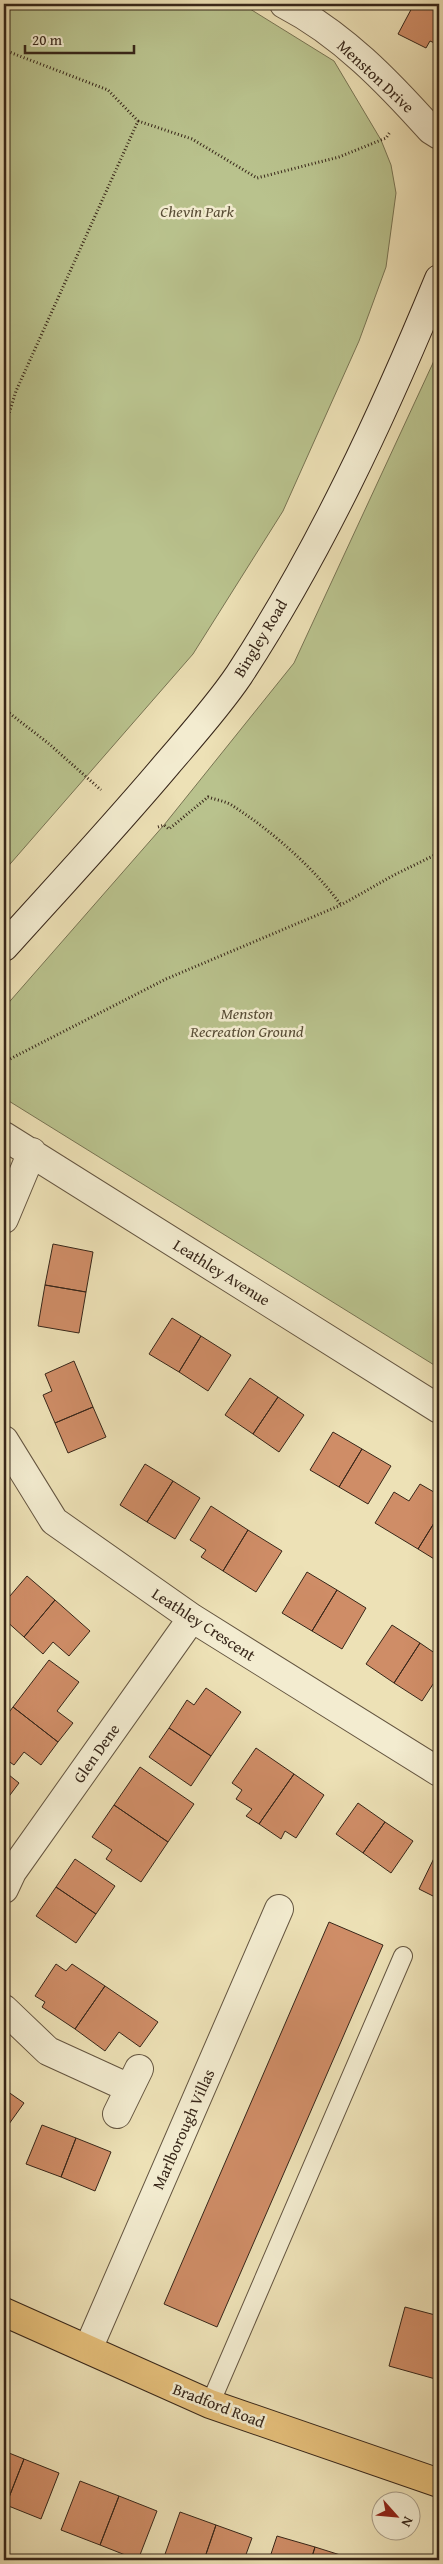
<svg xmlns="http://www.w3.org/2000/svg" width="443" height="2564" font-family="'Gentium Book Plus',serif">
<rect width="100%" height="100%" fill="#ede1b6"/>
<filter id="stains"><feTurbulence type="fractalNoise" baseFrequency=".004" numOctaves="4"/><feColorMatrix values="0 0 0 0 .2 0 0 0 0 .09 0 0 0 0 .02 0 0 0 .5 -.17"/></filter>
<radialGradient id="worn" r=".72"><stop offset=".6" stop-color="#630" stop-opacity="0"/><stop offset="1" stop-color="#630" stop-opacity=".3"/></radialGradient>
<path fill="#b9c28d" stroke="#787453" d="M4,4H242L334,61L381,140L391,165L396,193L386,267L359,341L283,511L193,654L4,871Z
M439,350V1368L4,1098V1008L164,825L294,663Z"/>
<path fill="#cf8d67" stroke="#372619" d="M414,4H439V45L430,41L426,48L398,34Z
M53,1244L93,1252L86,1292L45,1285Z
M45,1285L86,1292L79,1333L38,1326Z
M172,1318L201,1336L179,1372L149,1354Z
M201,1336L231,1355L208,1391L179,1372Z
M74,1361L93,1407L55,1423L43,1395L52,1391L45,1374Z
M250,1378L278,1397L253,1434L225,1415Z
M278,1397L304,1415L279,1452L253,1434Z
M93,1407L106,1437L68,1453L55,1423Z
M333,1432L362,1449L339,1487L310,1470Z
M362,1449L391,1466L368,1504L339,1487Z
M145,1464L173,1481L147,1522L120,1505Z
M173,1481L200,1498L175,1539L147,1522Z
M420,1484L439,1495V1515L418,1549L375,1523L394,1492L409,1501Z
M211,1506L248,1530L223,1571L201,1557L206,1550L190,1540Z
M439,1515V1562L418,1549Z
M248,1530L282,1551L256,1592L223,1571Z
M307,1572L337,1590L312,1631L282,1613Z
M27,1576L55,1600L24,1637L4,1619V1603Z
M337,1590L366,1608L342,1649L312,1631Z
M55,1600L90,1631L69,1656L53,1642L43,1654L24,1637Z
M392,1625L420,1643L394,1683L366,1664Z
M420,1643L439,1656V1675L422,1701L394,1683Z
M49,1660L79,1682L57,1711L73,1723L58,1742L13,1707Z
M206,1688L241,1712L211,1756L169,1728L187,1700L194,1705Z
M13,1707L58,1742L41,1765L24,1752L14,1765L4,1758V1719Z
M169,1728L211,1756L191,1786L149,1757Z
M256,1748L294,1774L259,1824L246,1816L252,1809L236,1799L242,1790L232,1783Z
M140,1767L194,1804L168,1842L114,1805Z
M4,1771L19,1783L4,1803Z
M294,1774L324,1795L296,1838L285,1831L281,1839L259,1824Z
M358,1803L385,1822L363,1853L336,1834Z
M114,1805L168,1842L141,1882L106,1859L112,1850L92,1837Z
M385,1822L413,1841L391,1873L363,1853Z
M438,1850H439V1899L419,1889Z
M75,1859L115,1886L96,1914L56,1887Z
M56,1887L96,1914L76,1943L36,1916Z
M329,1922L383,1945L217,2327L164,2304Z
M56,1964L66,1971L72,1964L105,1986L75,2029L42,2007L45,2002L35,1996Z
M105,1986L158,2022L140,2047L119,2032L105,2051L75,2029Z
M4,2089L24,2103L4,2131Z
M42,2125L76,2138L61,2177L26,2164Z
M76,2138L111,2152L95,2191L61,2177Z
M405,2307L439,2316V2380L389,2366Z
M4,2451L24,2459L6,2505L4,2504Z
M24,2459L59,2473L41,2519L6,2505Z
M80,2481L119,2496L100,2545L61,2530Z
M119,2496L157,2511L138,2560L100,2545Z
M180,2512L216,2525L204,2560H173L164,2557Z
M216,2525L252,2538L244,2560H204Z
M277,2536L315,2547L311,2560H269Z
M315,2547L353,2559V2560H311Z"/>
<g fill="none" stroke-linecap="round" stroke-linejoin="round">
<defs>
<path id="lane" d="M210,2404L403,1956"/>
<path id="street" d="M284,4C342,34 388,82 431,130L439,135
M4,1136L439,1409
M4,1219L32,1152
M4,1440L54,1521L192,1618L439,1772
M4,1889L12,1872L192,1618
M4,2009L48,2051L129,2088
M117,2114L139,2069
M88,2349L279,1909"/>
<path id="secondary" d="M4,947C59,886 115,826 168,763C192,735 218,706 239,675C320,551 383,415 439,279"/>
<path id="primary" d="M4,2312L210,2404L439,2483"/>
</defs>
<use href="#lane" stroke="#645540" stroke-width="20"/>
<use href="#street" stroke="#645540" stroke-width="30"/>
<use href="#secondary" stroke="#372619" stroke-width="30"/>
<use href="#primary" stroke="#372619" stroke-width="30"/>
<path stroke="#372619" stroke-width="3" stroke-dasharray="1 2.5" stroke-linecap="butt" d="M4,50L108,90L138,121L16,391L4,430
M138,121L192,139L257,178L339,157L386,138L390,132
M4,709L48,743L101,790
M158,827L164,825L169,829L208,797C216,800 226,801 233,806C272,831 314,868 341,905
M4,1062L166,979L341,905L394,875L439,853"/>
<use href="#lane" stroke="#f3ecd0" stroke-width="18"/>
<use href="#street" stroke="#f3ecd0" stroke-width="28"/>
<use href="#secondary" stroke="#f3ecd0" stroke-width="28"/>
<use href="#primary" stroke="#e6c07b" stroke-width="28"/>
</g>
<g text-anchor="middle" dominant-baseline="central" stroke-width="5" stroke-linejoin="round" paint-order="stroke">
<g font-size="16" fill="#372619" stroke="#f3ecd0">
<text transform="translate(376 76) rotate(43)">Menston Drive</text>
<text transform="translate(260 638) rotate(-59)">Bingley Road</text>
<text transform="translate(222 1272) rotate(32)">Leathley Avenue</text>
<text transform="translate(204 1624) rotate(33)">Leathley Crescent</text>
<text transform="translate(96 1753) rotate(-55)">Glen Dene</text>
<text transform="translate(183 2129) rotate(-66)">Marlborough Villas</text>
<text transform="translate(219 2405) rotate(21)">Bradford Road</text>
</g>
<g font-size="16" font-style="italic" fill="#584d36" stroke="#f3ecd0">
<text x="197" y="211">Chevin Park</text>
<text x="247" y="1013">Menston<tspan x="247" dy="18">Recreation Ground</tspan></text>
</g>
</g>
<rect width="443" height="2564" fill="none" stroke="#ede1b6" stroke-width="20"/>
<rect x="5" y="5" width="433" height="2554" fill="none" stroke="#372619" stroke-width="2.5"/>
<rect x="10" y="10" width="423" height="2544" fill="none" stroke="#372619"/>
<g transform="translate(396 2516) rotate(117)"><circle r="24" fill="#f3ecd0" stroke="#a89d87"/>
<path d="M0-4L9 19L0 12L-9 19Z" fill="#8f2418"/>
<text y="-8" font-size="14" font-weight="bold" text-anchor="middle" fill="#372619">N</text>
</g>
<path d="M25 45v8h109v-8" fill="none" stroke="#372619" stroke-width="2.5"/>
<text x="32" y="45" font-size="15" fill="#372619" stroke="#f3ecd0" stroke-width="4" paint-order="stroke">20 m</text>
<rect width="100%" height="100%" filter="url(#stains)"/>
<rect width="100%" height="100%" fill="url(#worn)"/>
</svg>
